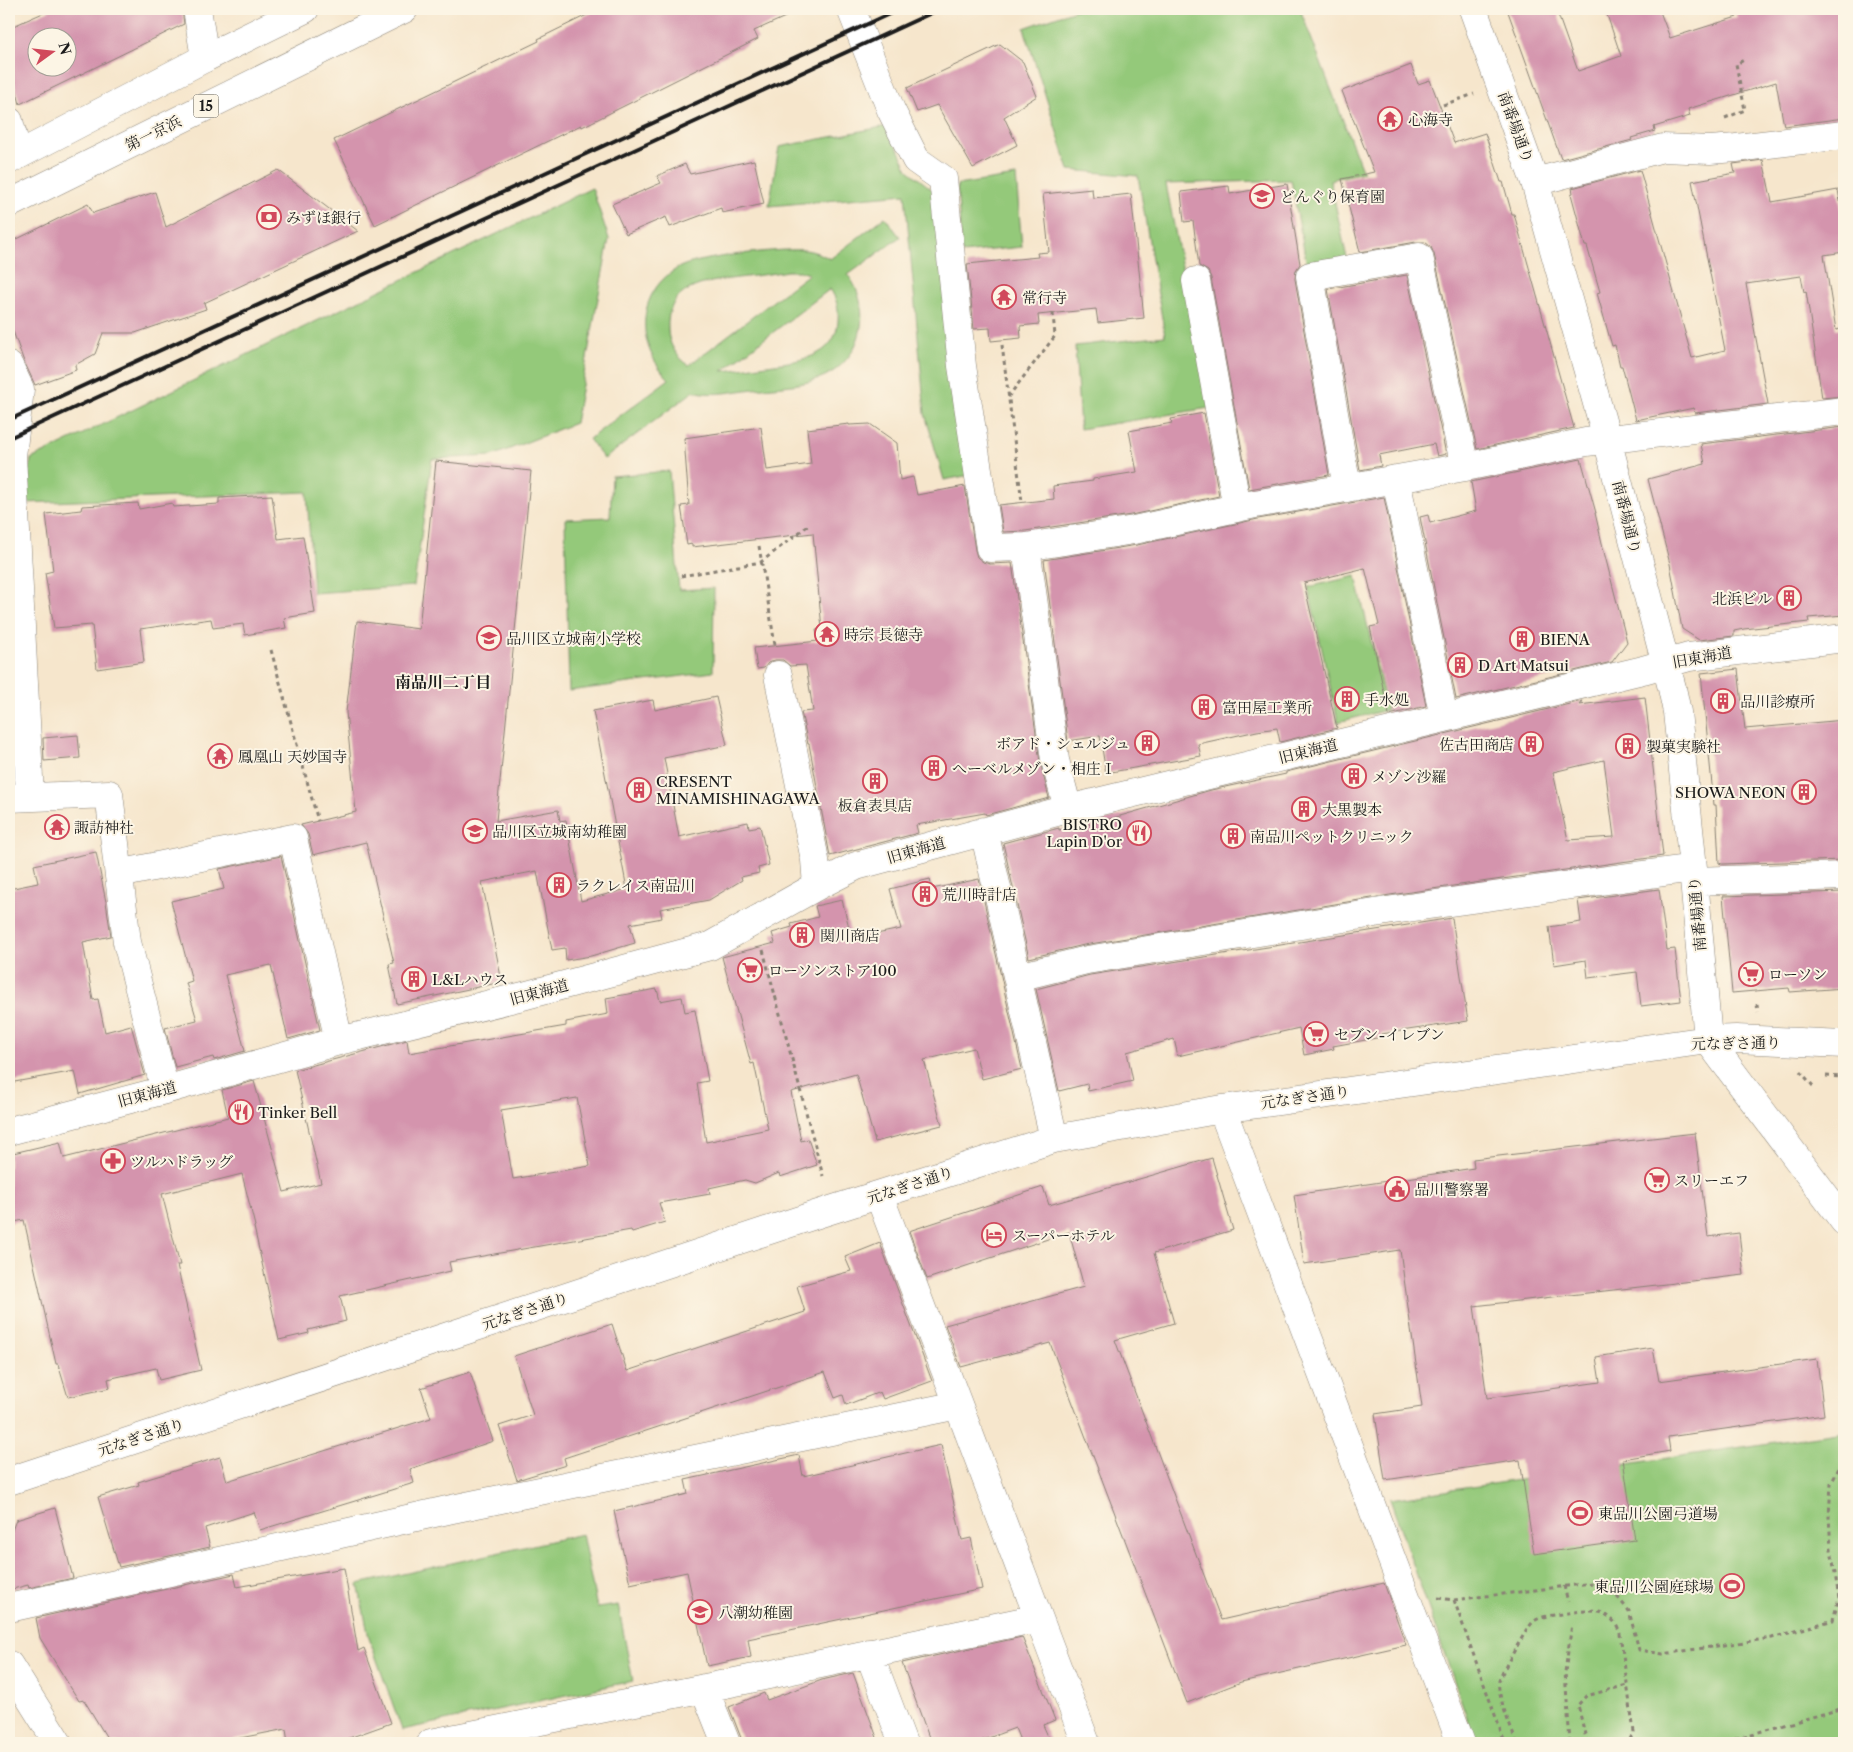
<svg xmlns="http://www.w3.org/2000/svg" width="1853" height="1752" font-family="'Libre Caslon Text','Noto Serif JP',serif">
<rect width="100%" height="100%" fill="#fcf5e5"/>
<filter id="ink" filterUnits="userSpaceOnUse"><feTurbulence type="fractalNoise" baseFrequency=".02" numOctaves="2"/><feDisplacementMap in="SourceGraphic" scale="10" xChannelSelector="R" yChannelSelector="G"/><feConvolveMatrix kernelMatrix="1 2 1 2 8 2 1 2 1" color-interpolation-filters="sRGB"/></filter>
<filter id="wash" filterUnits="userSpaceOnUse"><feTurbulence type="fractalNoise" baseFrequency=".0096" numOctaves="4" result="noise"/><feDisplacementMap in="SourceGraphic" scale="20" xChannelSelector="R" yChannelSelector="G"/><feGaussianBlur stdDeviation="1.12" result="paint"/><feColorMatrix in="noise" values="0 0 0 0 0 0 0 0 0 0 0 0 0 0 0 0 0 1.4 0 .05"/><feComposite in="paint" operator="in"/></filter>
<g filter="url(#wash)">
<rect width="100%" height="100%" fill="#f6e6cc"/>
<path fill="#94c97a" stroke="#58724b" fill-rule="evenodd" d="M1078,9H1300L1363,172L1330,180L1348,263L1308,272L1291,180L1166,184L1209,408L1080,429L1075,346L1165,336L1138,176L1069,170L1024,28Z
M887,126L908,170L934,191L970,475L944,480L925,414L905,194L769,206L779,147Z
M1016,176L1022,247L962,253L957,185Z
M592,188L609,239L575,423L492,456L432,459L414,586L313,593L307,492L25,503L31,459Z
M885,217L900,237L848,275C873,308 863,358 825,376C805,386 777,386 754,389C735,391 713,397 694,391L604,459L589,439L669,379C635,346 635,291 680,267C699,257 783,248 805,250C813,251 822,254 830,259ZM787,271H800L809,274L689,365C677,358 668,343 668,330C665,286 706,282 738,278C754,276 771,274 787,271ZM830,289C837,299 839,309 838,321C836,359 796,361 767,365C752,367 737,370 722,371Z
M669,471L679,590L714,588L713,672L569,691L565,519L610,517L612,476Z
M1356,576L1387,710L1338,722L1308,587Z
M1844,1432V1743H1476L1390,1499Z
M582,1534L597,1608L618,1605L633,1681L402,1730L369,1638L358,1584Z"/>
<g id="blocks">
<path fill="#d494ad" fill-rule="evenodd" d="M52,9H182L184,24L20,104L9,63V28ZM38,38H68V68H38Z
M599,9H803L754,31L758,39L582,127L581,125L375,225L334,140L539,41L538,39Z
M1507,9H1556L1578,71L1621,56L1605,9H1659L1670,38L1737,17L1734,9H1844V118L1784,126L1776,82L1688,109L1690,116L1654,127L1655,131L1631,138L1632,140L1561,159Z
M1000,44L1023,62L1037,96L1004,117L1017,145L973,168L937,105L917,112L907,88Z
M1411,65L1418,84L1430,80L1454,143L1485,133L1501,182H1503L1512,214H1514L1574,428L1477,449L1434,254L1431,247L1425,242H1416L1360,252L1342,179L1374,172L1342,91Z
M754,160L764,204L722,213L721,208L670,227L666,217L626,234L612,204L661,183L657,176L685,164L690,174Z
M1763,160L1772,202L1838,190L1844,224V252L1824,255L1836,330L1844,328V396L1822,398L1806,291L1804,292L1801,276L1746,284L1768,404L1695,413L1694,408L1636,420L1622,366H1620L1615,345L1612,346L1597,293L1600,292L1587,246H1585L1577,216L1571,194L1573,193L1572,188L1640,170L1692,358L1725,350L1692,181L1735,173L1733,164Z
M278,170L358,231L204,303L206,309L135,333H103L95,354L75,365L76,370L35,385L23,359L9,320V243L88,204L93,213L155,192L166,227Z
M1287,184L1300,264L1296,270L1295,279L1329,475L1249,489L1211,278L1208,271L1199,266L1193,221L1184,222L1181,192L1229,186L1230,194Z
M1092,189L1093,198L1131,194L1144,318L1098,323L1096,309L1038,315L1039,324L1020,326L1021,338L991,341L990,328L974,329L967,264L1038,257L1037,253L1049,252L1043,194Z
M1407,275L1446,454L1437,456L1434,444L1379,455L1381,466L1360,470L1328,289Z
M1204,413L1219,496L1131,515L1025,531L1003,532L999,505L1054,499L1053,486L1093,481V479L1137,472L1129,431L1172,423L1171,419Z
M849,424V425L870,424L897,443L900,480L913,477L917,495L965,486L975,550L977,557L983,562L990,564L1012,563L1040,762L1049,798L986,815L985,813L916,825L918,833L830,856L809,744H808L801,712L813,711L806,665L790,666L783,660H775L768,663L764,668L757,669L754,648L818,641L816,630L822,629L813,533L692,547V544L687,545L681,506L689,505L684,438L761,427L767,470L811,464L807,429Z
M1844,427V615L1808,618L1809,622L1744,629L1734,631V636L1699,640L1682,629L1670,564L1648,479L1705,464L1701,444Z
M1581,459L1596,513H1595L1605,556L1627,642L1612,662L1456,699L1420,517L1428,515L1430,523L1476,511L1471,482Z
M436,461L531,471L496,821L558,810L560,821L566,820L581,901L627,889L593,711L653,700L655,710L716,697L727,745L664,758L679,837L748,822L749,828L760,826L769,865L758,868L759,873L741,877L742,880L709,900L660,909L662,918L630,924L635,943L591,956L566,960L565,948L552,950L537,871L482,882L502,982L397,1004L389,964L394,963L366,842L313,855L308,834L301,825L356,812L346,712L357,621L419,629Z
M272,495L278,539L303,536L315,613L284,618L286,628L245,635L243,624L213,628L211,619L140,629L144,662L97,669L92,625L54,628L45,573L53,571L46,514L81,510L82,506L138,503L139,509L172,503L173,507L219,504V498Z
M1384,497L1426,706L1389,715L1370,627L1379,625L1365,568L1304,583L1337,728L1280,742L1277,728L1257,731L1198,744L1201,756L1106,773L1100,736L1068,741L1044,560L1137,545L1258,519Z
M1738,669L1745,729L1844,720V860L1722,864L1719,863L1716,805H1714L1701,673Z
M1645,697L1663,856L1390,895L1084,945L1029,958L1003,843L1059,828V830L1068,828V830L1106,820L1211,790L1286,774V772L1582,701L1579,705ZM1604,760L1614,837L1568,840L1553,772Z
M78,735L80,758L44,761L43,738Z
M96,852L106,902L111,936L83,942L93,1000L98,999L105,1032L131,1025L145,1075L80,1094L75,1071L9,1083V889L38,883L34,865Z
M281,856L320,1030L288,1039L271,965L225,975L245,1051L214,1060L213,1057L175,1067L165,1028L197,1020L186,983L192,981L171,901L224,889L219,869Z
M930,879L932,889L979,879L1022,1069L982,1079L974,1048L924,1060L942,1125L875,1142L856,1074L791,1092L801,1141L808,1139L817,1165L780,1177L779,1173L755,1183L745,1180L709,1188L710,1194L659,1203L665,1222L632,1232L631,1230L449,1262L451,1271L340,1296L346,1321L308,1330L309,1333L279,1340L254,1227L255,1226L242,1174L162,1194L180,1265H177L201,1370L159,1380L156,1368L108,1379L110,1388L68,1397L58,1364H56L24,1220L9,1223V1154L60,1142L64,1158L228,1117L222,1090L254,1081L284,1192L321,1183L295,1070L407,1040L409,1053L566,1026V1022L608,1014L606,998L657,989L660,1001L682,997L685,1012L695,1010L708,1081L697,1083L706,1142L768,1129L754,1063L751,1064L722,957L775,943L772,933L792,927L791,924L818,917L815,906L842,900L852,939L901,929L890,889ZM577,1098L590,1166L513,1179L501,1110Z
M1659,889L1667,950L1675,949L1681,1001L1641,1006L1637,972L1588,978L1586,960L1554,965L1549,927L1581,922L1578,900Z
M1844,892V988L1790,992L1789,988L1732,993L1723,896Z
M1452,918L1468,1021L1381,1034L1382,1037L1333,1046L1334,1049L1304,1055L1299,1028L1178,1056L1174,1039L1127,1052L1133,1081L1088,1091L1087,1084L1059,1091L1036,989L1090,975Z
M1695,1133L1708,1237L1739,1233L1744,1275L1474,1306L1487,1398L1600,1382L1596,1357L1653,1348L1659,1381L1817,1359L1824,1415L1668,1437L1670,1451L1623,1459L1635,1540L1534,1554L1520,1460L1385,1480L1375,1414L1422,1407L1400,1250L1304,1264L1294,1195L1474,1168L1473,1159Z
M1212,1158L1233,1230L1154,1253L1174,1323L1115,1340L1221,1620L1384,1583L1406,1645L1241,1682L1187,1703L1050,1343L961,1367L945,1325L1084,1287L1069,1232L927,1279L909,1231L1043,1187L1049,1205Z
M880,1243L932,1381L883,1399L880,1392L846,1405L843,1395L835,1398L825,1372L564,1458L566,1465L517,1480L499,1426L533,1415L514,1356L612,1324L627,1371L805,1312L797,1286L851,1271L845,1257Z
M470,1372L493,1441L410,1469L414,1483L260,1530L254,1512L205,1528L210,1547L119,1567L98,1497L139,1485L138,1482L220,1457L227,1481L431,1418L421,1388Z
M941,1445L962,1540L971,1538L982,1589L748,1639L751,1657L707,1666L687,1572L630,1584L614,1511L688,1494L685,1480L799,1455L803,1476Z
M55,1508L73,1578L29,1588L28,1585L9,1590V1538L16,1520Z
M344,1568L358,1651L364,1648L391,1723L335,1743H288L286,1729L230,1740L231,1743H110L84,1700L79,1701L40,1638L36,1618L234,1574L237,1587Z
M1022,1637L1055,1720L1043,1725L1051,1743H1021L1015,1728L975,1743H931L902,1663Z
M853,1673L879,1743H743L729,1707L764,1693L767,1700L822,1680Z"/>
</g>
</g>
<g filter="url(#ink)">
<use href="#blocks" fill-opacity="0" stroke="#898174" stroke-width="1"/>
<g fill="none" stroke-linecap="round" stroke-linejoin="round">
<defs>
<path id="minor" d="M197,9L205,58
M851,9L891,110L916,160L943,179L962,366L990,548L1026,547L1134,530L1255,504L1465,467L1586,442L1844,411
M1473,9L1535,182L1607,439L1672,688L1677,712L1693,868L1708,1040L1844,1221
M9,121L18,155
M1535,182L1663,148L1710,150L1736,148L1844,135
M1196,281L1237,508
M9,366L20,389L12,456L30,797
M1396,479L1444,718
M1347,488L1310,276L1419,257L1465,467
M1026,547L1055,760L1068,809
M778,675L815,860L817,886
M9,798L109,794L127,942L165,1090
M984,831L1054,1139
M119,874L293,838L339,1041
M1694,881L1844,876
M1018,977L1087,960L1393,910L1693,868
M1222,1109L1461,1743
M9,1131L165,1090L339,1041L523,996L710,946L817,886L856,866L1068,809L1643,670L1689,657L1844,638
M879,1195L1086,1743
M9,1481L818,1214L1054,1139L1222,1109L1708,1040L1736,1039L1844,1044
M9,1608L452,1509L958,1405
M869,1653L903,1743
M704,1688L726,1743
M431,1743L745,1680L1038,1618"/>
<path id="major" d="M9,1665L58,1743"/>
<path id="highway" d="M9,160L205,58L305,9
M9,204L404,9"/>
</defs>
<use href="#minor" stroke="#898174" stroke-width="29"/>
<use href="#major" stroke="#898174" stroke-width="29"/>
<use href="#highway" stroke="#898174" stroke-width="29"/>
<path stroke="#898174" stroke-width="3" stroke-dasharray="4 4" stroke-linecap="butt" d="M1443,105L1474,94
M1725,118L1745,110L1736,64L1746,59
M1002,345L1022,502
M1008,397L1055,336L1053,314
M759,546L775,645
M681,576L761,562L810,524
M271,650L318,821
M763,950L823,1176
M1757,1004L1758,1012
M1800,1071L1813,1086
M1826,1076L1844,1077
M1564,1586L1568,1602
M1438,1598L1454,1600L1592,1583L1614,1593L1629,1611L1639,1650L1663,1654L1772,1638L1833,1620L1839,1598L1831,1549L1829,1516L1831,1484L1840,1466L1844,1464
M1454,1600L1505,1743
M1517,1743C1512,1732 1496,1692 1499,1681C1501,1673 1527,1627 1533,1622C1540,1616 1554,1615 1562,1614C1587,1610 1611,1605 1620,1634L1634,1732L1628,1743
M1570,1743L1565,1672L1572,1624
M1587,1743L1578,1705L1586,1696L1627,1685
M1720,1743L1844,1708"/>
<use href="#minor" stroke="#fff" stroke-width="28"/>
<use href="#major" stroke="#fff" stroke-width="28"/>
<use href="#highway" stroke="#fff" stroke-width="28"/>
<path stroke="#1c1c1c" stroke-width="4" d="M9,420L900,9
M9,438L940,9"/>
</g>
</g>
<defs>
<symbol id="temple-ring" viewBox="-11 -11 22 22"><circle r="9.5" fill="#fcf5e5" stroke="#d1495b" stroke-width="1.5"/><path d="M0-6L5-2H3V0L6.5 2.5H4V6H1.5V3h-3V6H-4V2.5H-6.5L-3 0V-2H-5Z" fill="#d1495b"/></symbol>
<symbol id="school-ring" viewBox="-11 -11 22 22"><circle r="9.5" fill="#fcf5e5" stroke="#d1495b" stroke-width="1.5"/><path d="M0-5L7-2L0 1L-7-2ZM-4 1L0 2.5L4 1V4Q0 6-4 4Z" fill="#d1495b"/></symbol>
<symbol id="bank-ring" viewBox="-11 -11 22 22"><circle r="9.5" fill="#fcf5e5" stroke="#d1495b" stroke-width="1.5"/><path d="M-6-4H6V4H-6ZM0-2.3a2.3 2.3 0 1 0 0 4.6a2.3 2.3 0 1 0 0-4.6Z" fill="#d1495b"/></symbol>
<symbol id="building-ring" viewBox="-11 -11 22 22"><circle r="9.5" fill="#fcf5e5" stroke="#d1495b" stroke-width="1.5"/><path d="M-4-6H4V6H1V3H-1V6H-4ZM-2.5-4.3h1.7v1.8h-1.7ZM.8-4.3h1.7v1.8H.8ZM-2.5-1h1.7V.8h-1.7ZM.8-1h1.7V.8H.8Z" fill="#d1495b"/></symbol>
<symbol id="restaurant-ring" viewBox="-11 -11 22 22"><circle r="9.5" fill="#fcf5e5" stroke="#d1495b" stroke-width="1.5"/><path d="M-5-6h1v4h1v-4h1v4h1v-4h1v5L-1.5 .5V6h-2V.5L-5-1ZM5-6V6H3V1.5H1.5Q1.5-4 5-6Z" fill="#d1495b"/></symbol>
<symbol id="supermarket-ring" viewBox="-11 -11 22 22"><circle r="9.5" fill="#fcf5e5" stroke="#d1495b" stroke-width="1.5"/><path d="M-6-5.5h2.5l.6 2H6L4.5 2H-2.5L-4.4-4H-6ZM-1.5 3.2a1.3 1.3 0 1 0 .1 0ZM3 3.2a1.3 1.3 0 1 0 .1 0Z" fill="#d1495b"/></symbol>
<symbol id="pharmacy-ring" viewBox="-11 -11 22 22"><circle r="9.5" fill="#fcf5e5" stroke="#d1495b" stroke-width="1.5"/><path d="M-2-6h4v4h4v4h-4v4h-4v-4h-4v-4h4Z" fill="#d1495b"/></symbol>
<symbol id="civic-ring" viewBox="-11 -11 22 22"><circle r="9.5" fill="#fcf5e5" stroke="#d1495b" stroke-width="1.5"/><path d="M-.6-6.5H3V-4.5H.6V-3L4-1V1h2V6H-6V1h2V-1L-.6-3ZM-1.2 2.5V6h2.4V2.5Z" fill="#d1495b"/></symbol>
<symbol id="hotel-ring" viewBox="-11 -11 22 22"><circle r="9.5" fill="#fcf5e5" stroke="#d1495b" stroke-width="1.5"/><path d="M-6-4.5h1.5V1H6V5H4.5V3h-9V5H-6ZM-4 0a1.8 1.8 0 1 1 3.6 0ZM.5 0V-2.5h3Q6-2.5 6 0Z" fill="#d1495b"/></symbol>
<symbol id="stadium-ring" viewBox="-11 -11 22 22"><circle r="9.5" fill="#fcf5e5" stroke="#d1495b" stroke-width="1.5"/><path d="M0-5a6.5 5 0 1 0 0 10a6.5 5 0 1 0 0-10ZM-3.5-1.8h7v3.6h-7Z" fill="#d1495b"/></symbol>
</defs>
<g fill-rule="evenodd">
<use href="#temple-ring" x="1376" y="105" width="28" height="28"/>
<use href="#school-ring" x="1248" y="182" width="28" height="28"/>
<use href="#bank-ring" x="255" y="203" width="28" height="28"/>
<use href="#temple-ring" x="990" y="283" width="28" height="28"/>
<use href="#building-ring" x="1775" y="584" width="28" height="28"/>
<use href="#temple-ring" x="813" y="620" width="28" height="28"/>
<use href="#school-ring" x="475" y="624" width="28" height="28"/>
<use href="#building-ring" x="1508" y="625" width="28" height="28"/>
<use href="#building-ring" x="1446" y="651" width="28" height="28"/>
<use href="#building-ring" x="1333" y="685" width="28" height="28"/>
<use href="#building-ring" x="1709" y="687" width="28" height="28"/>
<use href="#building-ring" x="1190" y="693" width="28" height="28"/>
<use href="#building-ring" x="1133" y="729" width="28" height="28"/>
<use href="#building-ring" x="1517" y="730" width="28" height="28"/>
<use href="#building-ring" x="1614" y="732" width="28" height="28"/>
<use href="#temple-ring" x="206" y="742" width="28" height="28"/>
<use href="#building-ring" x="920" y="754" width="28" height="28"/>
<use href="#building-ring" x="1340" y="762" width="28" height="28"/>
<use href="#building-ring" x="861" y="767" width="28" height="28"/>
<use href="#building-ring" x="625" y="776" width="28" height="28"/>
<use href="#building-ring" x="1790" y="778" width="28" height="28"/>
<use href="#building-ring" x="1290" y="795" width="28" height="28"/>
<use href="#temple-ring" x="43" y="813" width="28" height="28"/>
<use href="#school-ring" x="461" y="817" width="28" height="28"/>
<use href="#restaurant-ring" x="1125" y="819" width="28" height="28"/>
<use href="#building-ring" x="1219" y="822" width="28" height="28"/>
<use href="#building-ring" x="545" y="871" width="28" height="28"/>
<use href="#building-ring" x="911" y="880" width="28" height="28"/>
<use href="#building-ring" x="788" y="921" width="28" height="28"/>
<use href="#supermarket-ring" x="736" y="956" width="28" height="28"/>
<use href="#supermarket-ring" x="1737" y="960" width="28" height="28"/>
<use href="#building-ring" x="400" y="965" width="28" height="28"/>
<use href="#supermarket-ring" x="1302" y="1020" width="28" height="28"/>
<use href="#restaurant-ring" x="227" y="1098" width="28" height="28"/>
<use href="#pharmacy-ring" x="99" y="1147" width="28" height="28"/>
<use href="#supermarket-ring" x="1643" y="1166" width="28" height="28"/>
<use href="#civic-ring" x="1383" y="1175" width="28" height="28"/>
<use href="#hotel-ring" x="980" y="1221" width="28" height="28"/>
<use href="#stadium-ring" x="1566" y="1499" width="28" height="28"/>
<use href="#stadium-ring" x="1718" y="1572" width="28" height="28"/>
<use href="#school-ring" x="686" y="1598" width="28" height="28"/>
</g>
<g text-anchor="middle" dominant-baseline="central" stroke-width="4" stroke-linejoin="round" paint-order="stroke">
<rect fill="#fcf5e5" stroke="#5f5d58" stroke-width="1" x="193.5" y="94.5" width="25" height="23" rx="4"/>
<g font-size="14" font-weight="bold" fill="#1c1c1c">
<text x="206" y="106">15</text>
</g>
<g font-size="15" fill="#1c1c1c" stroke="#fcf5e5" text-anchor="start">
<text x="1408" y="119">心海寺</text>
<text x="1280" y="196">どんぐり保育園</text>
<text x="286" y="217">みずほ銀行</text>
<text x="1022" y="297">常行寺</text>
<text x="1772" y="598" text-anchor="end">北浜ビル</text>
<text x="844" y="634">時宗 長徳寺</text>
<text x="506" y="638">品川区立城南小学校</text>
<text x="1540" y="639">BIENA</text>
<text x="1478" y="665">D Art Matsui</text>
<text x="1364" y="699">手水処</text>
<text x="1740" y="701">品川診療所</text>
<text x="1222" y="707">富田屋工業所</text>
<text x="1130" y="743" text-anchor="end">ボアド・シェルジュ</text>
<text x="1514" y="744" text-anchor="end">佐古田商店</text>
<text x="1646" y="746">製菓実験社</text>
<text x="238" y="756">鳳凰山 天妙国寺</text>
<text x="952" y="768">へーベルメゾン・相庄Ⅰ</text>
<text x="1372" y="776">メゾン沙羅</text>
<text x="656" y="781">CRESENT<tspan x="656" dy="17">MINAMISHINAGAWA</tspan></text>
<text x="1786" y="792" text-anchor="end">SHOWA NEON</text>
<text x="875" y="805" text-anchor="middle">板倉表具店</text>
<text x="1322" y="809">大黒製本</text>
<text x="1122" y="824" text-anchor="end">BISTRO<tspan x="1122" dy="17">Lapin D'or</tspan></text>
<text x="74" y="827">諏訪神社</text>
<text x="492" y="831">品川区立城南幼稚園</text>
<text x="1250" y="836">南品川ペットクリニック</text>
<text x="576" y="885">ラクレイス南品川</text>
<text x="942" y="894">荒川時計店</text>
<text x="820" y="935">関川商店</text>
<text x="768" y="970">ローソンストア100</text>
<text x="1768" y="974">ローソン</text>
<text x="432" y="979">L&amp;Lハウス</text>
<text x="1334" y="1034">セブン-イレブン</text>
<text x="258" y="1112">Tinker Bell</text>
<text x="130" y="1161">ツルハドラッグ</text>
<text x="1674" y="1180">スリーエフ</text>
<text x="1414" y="1189">品川警察署</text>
<text x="1012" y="1235">スーパーホテル</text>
<text x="1598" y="1513">東品川公園弓道場</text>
<text x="1714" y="1586" text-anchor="end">東品川公園庭球場</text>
<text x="718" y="1612">八潮幼稚園</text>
</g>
<g font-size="15" fill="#1c1c1c" stroke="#fcf5e5">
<text transform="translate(1516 127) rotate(70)">南番場通り</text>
<text transform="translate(153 133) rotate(-26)">第一京浜</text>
<text transform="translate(1627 517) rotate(76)">南番場通り</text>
<text transform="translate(1702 657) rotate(-10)">旧東海道</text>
<text transform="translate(1308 751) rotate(-14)">旧東海道</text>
<text transform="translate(916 850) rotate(-16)">旧東海道</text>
<text transform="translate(1697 914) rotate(-95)">南番場通り</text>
<text transform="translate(539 992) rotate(-15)">旧東海道</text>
<text transform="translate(1736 1043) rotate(-1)">元なぎさ通り</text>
<text transform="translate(147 1094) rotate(-15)">旧東海道</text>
<text transform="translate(1305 1097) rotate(-8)">元なぎさ通り</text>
<text transform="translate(910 1185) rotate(-18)">元なぎさ通り</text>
<text transform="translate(525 1311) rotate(-18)">元なぎさ通り</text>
<text transform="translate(141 1437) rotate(-18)">元なぎさ通り</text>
</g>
<g font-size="16" font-weight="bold" fill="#1c1c1c" stroke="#fcf5e5">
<text x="443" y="682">南品川二丁目</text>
</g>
</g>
<rect width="1853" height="1752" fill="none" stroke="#fcf5e5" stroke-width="30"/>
<g transform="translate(52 52) rotate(75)"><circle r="24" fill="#fcf5e5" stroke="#a29e95"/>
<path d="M0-4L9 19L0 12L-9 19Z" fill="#d1495b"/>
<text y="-8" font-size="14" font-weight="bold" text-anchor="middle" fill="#1c1c1c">N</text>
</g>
</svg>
